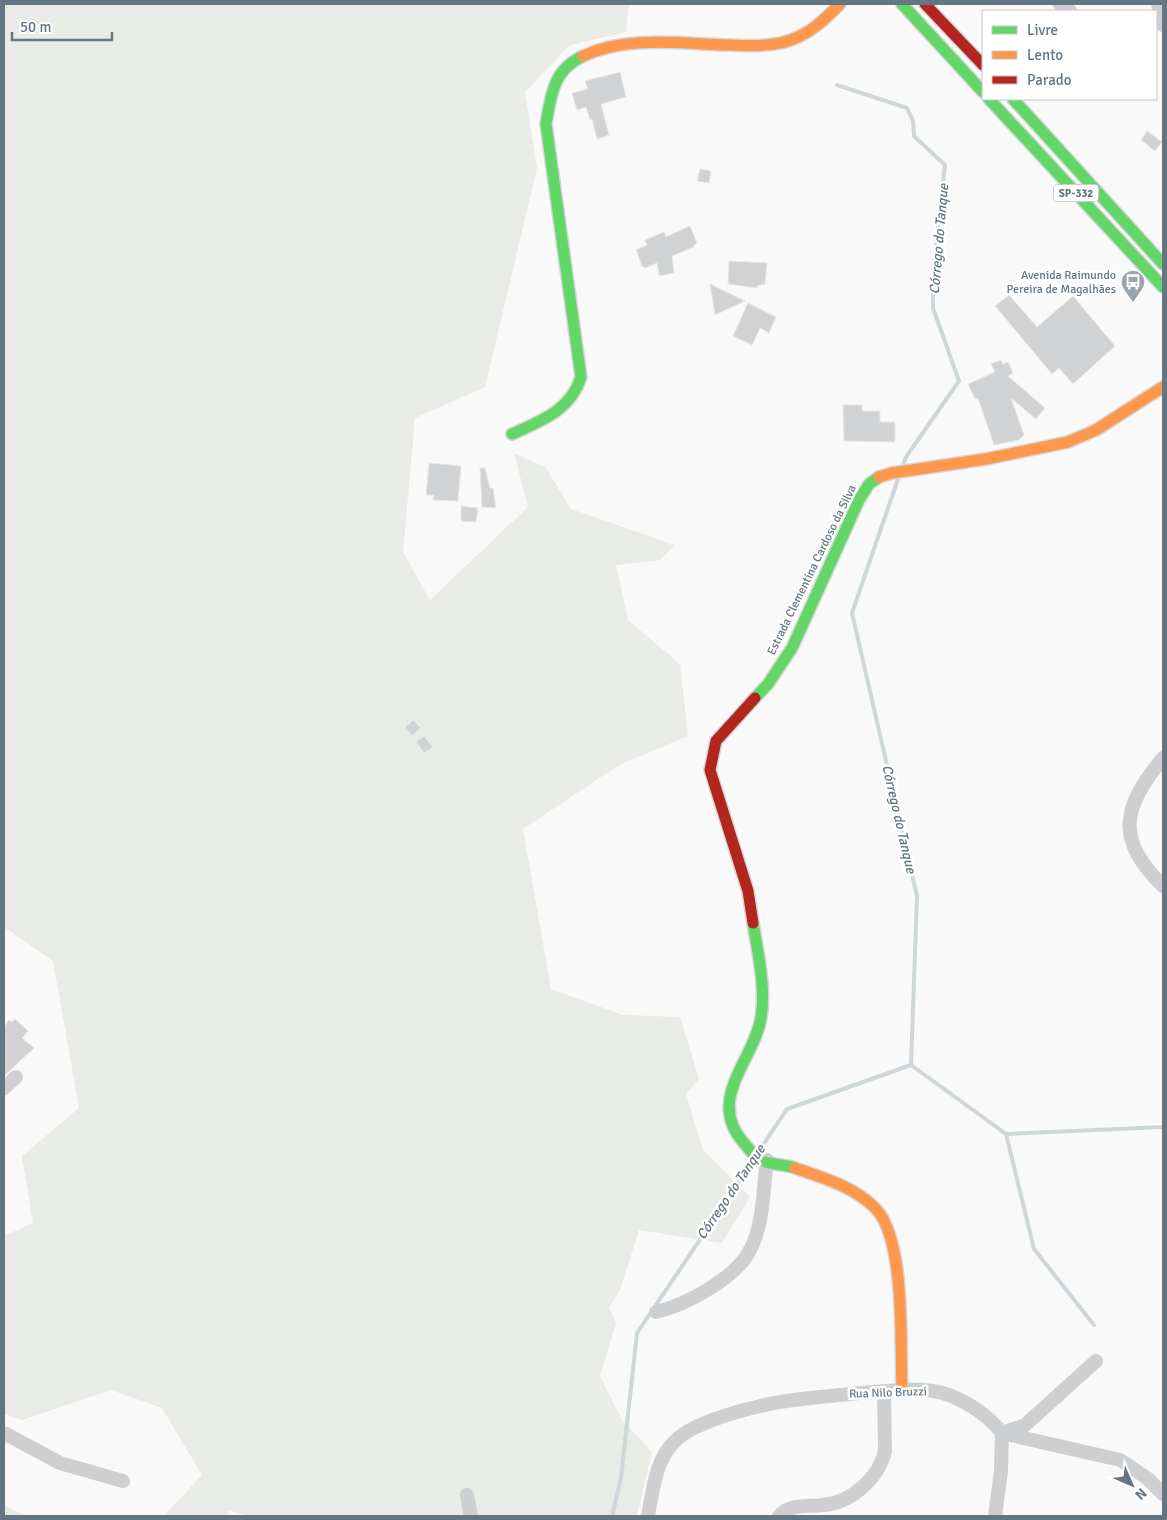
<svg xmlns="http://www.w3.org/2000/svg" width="1167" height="1520" font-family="Signika,sans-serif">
<rect width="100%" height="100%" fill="#f9f9f9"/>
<path fill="#e8ebe6" d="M4,4H629L626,32L570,45L525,92L537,168L485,387L415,418L403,552L430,600L528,507L514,453L546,468L571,509L675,545L660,560L616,565L628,620L680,664L688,736L619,765L523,829L551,989L623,1015L680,1017L699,1079L686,1094L703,1150L750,1197L722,1243L639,1230L620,1290L609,1308L616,1323L600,1376L622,1420L652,1452L637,1516H248L228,1510L229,1516H164L202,1475L162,1408L111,1390L22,1420L4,1414V1236L33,1223L22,1156L79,1108L53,961L4,927Z
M4,1505L26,1516H4Z"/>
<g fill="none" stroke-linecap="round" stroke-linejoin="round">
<path stroke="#ced6d9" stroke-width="4" d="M837,85L907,108L913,121L914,136L945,165L933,272V308L959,381L906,457L903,466
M911,1065L1006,1134L1034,1249L1094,1325
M1006,1134L1163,1127
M759,1151L787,1109L911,1065L917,896L852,613L898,479
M612,1516L621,1478L637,1333L753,1161"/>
</g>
<path fill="#d0d2d3" stroke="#e8e8e8" d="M620,72L626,97L601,104L609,135L597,139L592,119L590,120L586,107L577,110L572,93L588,89L585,81Z
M1147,131L1162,142L1155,151L1141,140Z
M700,169L711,171L709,183L697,181Z
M690,226L697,243L694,245V247L672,256L674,273L659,276L657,263L645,268L642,266L636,250L647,245L645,240L664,232L666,237Z
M729,261L767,263L765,284L757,286V288L728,284Z
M710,284L745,301L715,315Z
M1009,295L1037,327L1073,296L1115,346L1073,384L1059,368L1052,374L995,306Z
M748,303L776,317L769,333L760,328L752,345L733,336Z
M1001,360L1003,364L1008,362L1013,373L1008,376L1045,408L1036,419L1011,398L1024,435L1019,440L994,445L978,398L975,399L968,384L995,372L991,364Z
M843,405H862V411H880V422H895V442L844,441Z
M429,463L461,466L458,501L433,500L434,495H426Z
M480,468H485L490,488H493L496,508L482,507Z
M461,506L478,508L476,522L461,521Z
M413,720L421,728L412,736L405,727Z
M424,736L433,747L424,753L416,742Z
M15,1019L28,1031L22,1038L34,1048L4,1076V1027L9,1020L12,1022Z"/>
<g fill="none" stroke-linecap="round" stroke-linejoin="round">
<defs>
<path id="fast" d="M902,4L983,92
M989,99L1163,287
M1013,99L1163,264
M512,434C541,421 571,410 581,377L546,124C551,95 553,70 583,56
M755,698L768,684L792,648L859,500L869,484L879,477
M753,923C758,954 766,987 761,1018C754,1060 706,1099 743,1142C748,1147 753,1155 758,1159C767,1165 785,1164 795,1168"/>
<path id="slow" d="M583,56C628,35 682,44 730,45C752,46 778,47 798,37C814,30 827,17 840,4
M879,477L892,473L986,459L1068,442L1096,430L1163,387
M795,1168C824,1178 855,1187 876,1209C906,1241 900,1346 902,1391"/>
<path id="jam" d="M925,4L983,65
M753,923L748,891L710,770L716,741L755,698"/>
</defs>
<use href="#fast" stroke="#d5d6d7" stroke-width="14"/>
<use href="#slow" stroke="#d5d6d7" stroke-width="14"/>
<use href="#jam" stroke="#d5d6d7" stroke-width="14"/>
<path stroke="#cecfd0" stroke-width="14" d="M1060,4L1070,11
M1158,4L1163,25
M1163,758C1123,806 1114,839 1163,886
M4,1088L16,1077
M656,1312C686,1305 736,1278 750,1250C764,1224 763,1188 767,1160
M4,1433L60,1463L123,1481
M467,1495L471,1516
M648,1516C653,1491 655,1461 674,1442C687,1429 705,1423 721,1417C770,1400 809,1398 860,1393C886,1391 918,1386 943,1393C965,1400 988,1415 1002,1433L1120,1460L1147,1478L1163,1494
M779,1516C791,1503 807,1507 823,1505C851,1503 879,1478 885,1451L884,1391
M995,1516L1001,1471L1002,1433L1025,1425L1096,1361"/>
<use href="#fast" stroke="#63d668" stroke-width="11"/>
<use href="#slow" stroke="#ff974d" stroke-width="11"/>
<use href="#jam" stroke="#b3261e" stroke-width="11"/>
</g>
<defs>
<symbol id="bus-pin" viewBox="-11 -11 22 30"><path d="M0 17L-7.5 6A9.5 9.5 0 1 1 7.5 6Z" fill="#99a4ac" stroke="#fff"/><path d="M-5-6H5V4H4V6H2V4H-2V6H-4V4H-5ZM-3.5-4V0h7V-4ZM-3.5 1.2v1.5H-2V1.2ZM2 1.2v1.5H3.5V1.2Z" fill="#fff"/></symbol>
</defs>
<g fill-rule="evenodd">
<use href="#bus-pin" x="1119" y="268" width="28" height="38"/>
</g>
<g text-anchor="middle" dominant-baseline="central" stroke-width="5" stroke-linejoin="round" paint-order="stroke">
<rect fill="#fff" stroke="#939fa8" stroke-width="1" x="1053.5" y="184.5" width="45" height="17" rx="4"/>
<g font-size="11" font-weight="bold" fill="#657683">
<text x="1076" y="193">SP-332</text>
</g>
<g font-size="12" fill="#657683" stroke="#fff" text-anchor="end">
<text x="1116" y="275">Avenida Raimundo<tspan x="1116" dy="14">Pereira de Magalhães</tspan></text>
</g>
<g font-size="12" fill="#657683" stroke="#fff">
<text transform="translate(812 570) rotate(-64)">Estrada Clementina Cardoso da Silva</text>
<text transform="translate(888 1393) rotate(-2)">Rua Nilo Bruzzi</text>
</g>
<g font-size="14" font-style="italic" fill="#60757c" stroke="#fff">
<text transform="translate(939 239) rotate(-85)">Córrego do Tanque</text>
<text transform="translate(899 819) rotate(77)">Córrego do Tanque</text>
<text transform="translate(731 1192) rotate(-56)">Córrego do Tanque</text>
</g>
</g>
<rect width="1167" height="1520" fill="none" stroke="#657683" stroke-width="10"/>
<rect x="982" y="10" width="175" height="90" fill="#ffffff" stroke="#c1c8cd"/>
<rect x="992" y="26" width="25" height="8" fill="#63d668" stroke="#c1c8cd"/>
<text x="1027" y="35" font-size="15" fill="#657683">Livre</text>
<rect x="992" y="51" width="25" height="8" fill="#ff974d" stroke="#c1c8cd"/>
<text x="1027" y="60" font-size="15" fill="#657683">Lento</text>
<rect x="992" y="76" width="25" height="8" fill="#b3261e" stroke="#c1c8cd"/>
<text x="1027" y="85" font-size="15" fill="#657683">Parado</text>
<g transform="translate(1132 1485) rotate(135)" stroke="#ffffff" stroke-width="4" paint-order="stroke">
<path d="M0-4L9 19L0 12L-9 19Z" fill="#657683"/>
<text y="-8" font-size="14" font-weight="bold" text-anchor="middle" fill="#657683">N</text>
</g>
<path d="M12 32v8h100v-8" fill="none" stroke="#657683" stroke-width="2.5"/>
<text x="20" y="32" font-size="15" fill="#657683" stroke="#ffffff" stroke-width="4" paint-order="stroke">50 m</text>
</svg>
